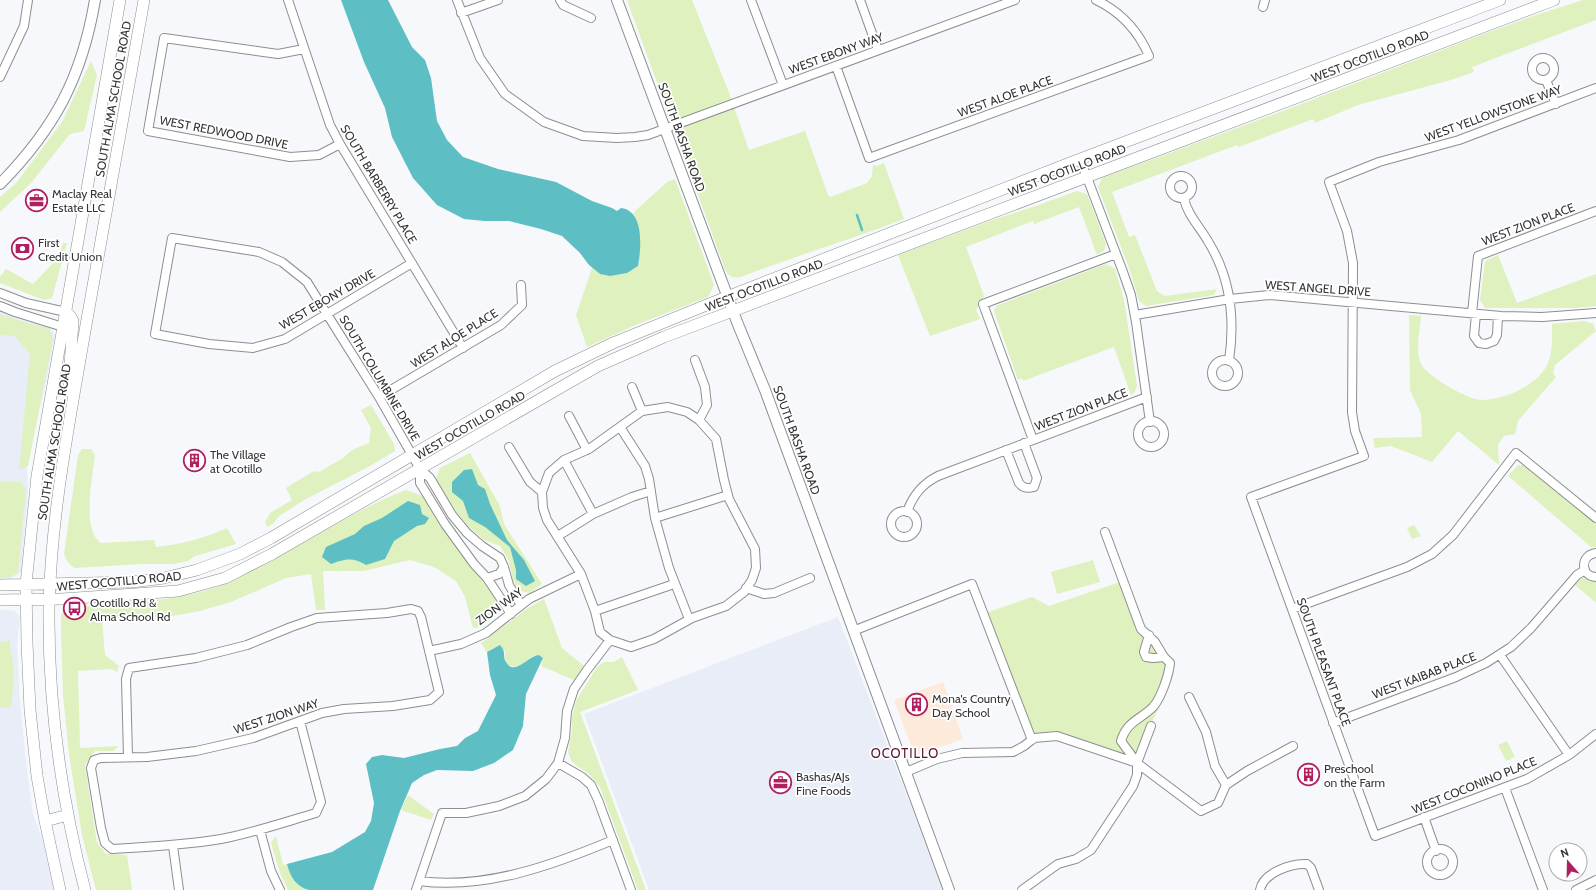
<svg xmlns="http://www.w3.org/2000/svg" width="1596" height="890" font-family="Cabin,sans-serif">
<rect width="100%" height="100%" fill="#f6f8fb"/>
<path fill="#e8edf8" d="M0,312L21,320L50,328L52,330L55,336L45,388L34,431L27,468L28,491L21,572L12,578L0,579Z
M0,609L15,611L20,617L17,644L20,702L26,762L33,814L42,839L54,890H0Z
M838,617L943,890H649L584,714Z"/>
<path fill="#fdeada" d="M943,682L963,739L915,756L894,700Z"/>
<path fill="#def1be" d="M627,0H692L728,90L749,150L805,131L828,195L830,197L867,183L872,176L873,165L877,166L884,163L904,219C850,240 795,256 741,277C733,279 728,276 725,269Z
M1583,0H1596V20L1472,67L1474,72L1451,80L1358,105L1315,123L1313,119L1239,147L1237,145L1112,192L1129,237L1135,235L1157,291L1165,296L1217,289L1214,295L1146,306L1139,301L1129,268L1098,187L1102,178L1275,114L1481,35L1536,15Z
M91,61L97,75L84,131L70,134L31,183L0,212V197L16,183L62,122Z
M675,179L714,285L708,297L638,324L587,347L576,315L592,268L600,274L638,266C640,252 642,226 633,213L667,182Z
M1077,191L1087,194L1106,244L1104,251L1097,255L1079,207L1034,224L1033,221L966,247L984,296L976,310L980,319L930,336L898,255L992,220L1039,205Z
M63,243H67L52,298L44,300L0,283V277L6,269L33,284L59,257Z
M1498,255L1517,303L1596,274V306L1574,308H1485L1480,300L1485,261Z
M1106,264L1115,269L1124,300L1137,386L1134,393L1131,395L1114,347L1023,381L1022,378L1018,380L994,311L996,306Z
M0,314L24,322L49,328L53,339L28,466L19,470L30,354L15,336L0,335Z
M1409,315L1421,316C1420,331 1414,355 1423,367C1431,378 1469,400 1481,400C1504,400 1539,385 1548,363C1553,350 1552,337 1552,324L1585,321L1593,324L1596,331L1555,365L1553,373L1556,377L1518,421L1515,434L1504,436L1498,444L1499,465L1458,431L1432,462L1391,446L1375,448L1373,438L1422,437L1421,414L1410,390Z
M371,405L394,444L395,451L370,466L306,499L279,516L274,523L267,527L265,522L270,513L292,500L286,488L314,471L319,472L343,458L352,450L369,443L371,428L361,410Z
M82,449H91L95,455C93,475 81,531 101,543L154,540L156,547C183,544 202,539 227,528L236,544L195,556L188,561L173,564H142L74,568L67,561L64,554L78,455Z
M470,453L500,506L504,524L542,584L530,593L520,591L513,580L509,561L500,546L484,540L470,528L455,510L436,479L440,468Z
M1518,465H1524L1596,523V547H1591L1508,476Z
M0,482H21L26,490L18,573L10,577L0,578Z
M406,490L423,496L475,572L501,604C495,616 487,627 473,628L465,597L456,581L434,567L410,560L364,571H323L325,610H316L311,574L286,578L231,602L200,611L166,617L102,620L105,655L119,666L117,672L111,669L78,671L80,748L118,746L114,751H95L85,765L97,843L106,854L127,855L132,890H96L82,835L69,754L63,695L61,632V615L67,607C117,603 169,603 217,587C235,581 252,571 269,562C315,538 358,508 406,490Z
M1414,525L1421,536L1412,539L1407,528Z
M1093,560L1100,582L1057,594L1051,572Z
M1582,578L1596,582V603L1575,585Z
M1123,581L1141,629L1170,663L1166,695L1150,725L1135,764L1057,736L1032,740L983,614L1032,597L1049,606Z
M544,599L562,648L584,666L574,680L541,666L543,658L539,655C524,656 524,673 507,664L505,659V651L493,648L487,652L481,643L528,608Z
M9,640H10C9,648 12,654 13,662C14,676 13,693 11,707L0,708V641L5,642Z
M622,657L638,690L580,712L646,890H638L600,787L589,774L572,762L568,752L572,732V716L576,701L597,667L604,662H614Z
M1507,741L1515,757L1506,761L1498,745Z
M408,795L434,814L431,820L401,810Z
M276,836L283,865L287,864C289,874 298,887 309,890H288L280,873L271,843Z"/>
<path fill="#5dbfc4" d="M341,0H388L412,47L425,60L431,78L437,121L447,140L463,157L498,169L556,182L592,201L612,208L617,211L621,208C645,211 641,249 638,266L627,273L610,276L600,274L589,265L580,253L562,236L541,229L509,221H485L464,219L437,205L413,178L392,137L385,108L364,62Z
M472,469L478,485L485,489L490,504L507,540L524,560L535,581L526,586L516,579V570L510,547L485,527L469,518L463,501L452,492V482L464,470Z
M408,501L420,505L422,514L429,518L425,524L417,526L394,541L385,559L366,565C352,557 346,559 331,564L322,557L326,547L355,534L364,526L382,518Z
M500,645C507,653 502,656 506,662C515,677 529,655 539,655L543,658L526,694L523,726L513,750L494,763L473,771L437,770L424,775L412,783L400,811L373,890H309C296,887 290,876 287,864L332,852L365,832L371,821L374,803L366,764L372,757L382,755L404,758L440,749L457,746L465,738L478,731L496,695L490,675L487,652Z"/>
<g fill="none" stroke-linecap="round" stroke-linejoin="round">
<path stroke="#5dbfc4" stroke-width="2.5" d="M857,215L862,230"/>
<defs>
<path id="minor" d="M288,0L330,125L340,144L463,348
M457,0L480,58L505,94L544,122L583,136L617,138L635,137L648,135L1015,0
M560,0L563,5L591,18
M751,0L783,85
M860,0L878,50
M1263,7L1265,0
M461,13L498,0
M304,49L278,54L164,38L148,131L290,157L319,155L340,144
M1532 69a11 11 0 1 1 22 0a11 11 0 1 1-22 0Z
M836,66L869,158L1149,56C1138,30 1121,12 1096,0
M0,77L24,26L28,0
M1546,80L1556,104
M1596,88L1459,140L1379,162L1329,182L1347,231L1353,263L1352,412L1355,431L1364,456L1251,497L1375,836L1527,779L1569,755L1596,734
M1080,159L1123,272L1131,295L1136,322L1150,422
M1170 187a11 11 0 1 1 22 0a11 11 0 1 1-22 0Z
M1184,198C1187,215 1201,228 1209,243C1231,279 1235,320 1229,361
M412,263L285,339L253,348L209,344L155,334L172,238L259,252L282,262L307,282L330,319L379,397L420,469L430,478L452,515L467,533L482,546L500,558L504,567L509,585L521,605
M0,293L26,303L66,312
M0,306L15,312L63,327
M1472,313L1478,256L1596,211
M1476,314L1474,336L1479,343L1486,344L1494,341L1497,335L1498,316
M1135,315L1230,299L1269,295L1501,316L1542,317L1596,313
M695,360L705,387L707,405L699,420
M1212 373a13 13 0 1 1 26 0a13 13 0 1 1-26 0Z
M632,387L642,411
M379,397L501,325L522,305L521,285
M668,407L687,412L699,420L716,439L724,480L729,499L755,549L756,568L752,580L744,592L726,606L692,618L654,639L631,647L610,640L600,632L595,611L581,574L547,520L543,508L542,492L549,473L564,460L589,449L642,411Z
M569,416L587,450
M1138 434a13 13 0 1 1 26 0a13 13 0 1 1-26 0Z
M620,427L645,466L649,479L655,518L669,568L689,619
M1033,440L983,304L1116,254
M509,447L530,482L542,492
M1006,450L1019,483C1023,488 1027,489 1034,487L1037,478L1024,443
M564,460L593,514
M420,469V483L445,524L474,564L487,578L511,614
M891 524a13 13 0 1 1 26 0a13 13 0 1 1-26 0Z
M907,512C913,495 922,484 938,476L1147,397
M655,518L728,495
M1105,532L1141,629L1155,642L1164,657L1170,663C1169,675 1161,698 1153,707C1140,720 1127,721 1121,741L1137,763
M558,536L593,514L632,497L651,491
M1596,553C1580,555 1580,576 1596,577
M487,578L499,574L504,567
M746,588L764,594L774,593L810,578
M1292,609L1407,567L1432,554L1453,535L1516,453L1596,518
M595,611L674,584
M853,631L972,584L1032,740
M1149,635L1144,652L1146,657L1153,658L1164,657
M429,651L461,644L486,633L529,599L581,574
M1500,655L1569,755
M1189,697L1206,732L1215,766L1226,785
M1333,723L1456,677L1486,663L1511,647L1531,628L1577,575L1585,570
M128,757L126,679L129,668L196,658L247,645L291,627L317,618L387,613L411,609L418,611L421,617L439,692L430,700L393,706L344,709L322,713L253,738L196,751L147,757L101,758L94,760L91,768L101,828L105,843L112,849C149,847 185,845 221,839C253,833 285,822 316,813L321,802L300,721
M558,763L582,777L591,785L598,800L631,890
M906,772L937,759L962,753L1013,752L1024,746L1034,738L1057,736L1137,763L1201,811L1218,803L1226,785L1247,771L1293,746
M1505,788L1543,890
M1424,817L1436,851
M260,830L271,871L280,890
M173,846L179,890
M1427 862a13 13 0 1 1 26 0a13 13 0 1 1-26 0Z
M419,881C485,890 553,865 613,840
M416,890L442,813H466L499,806L525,796L546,779L558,763L565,738L567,711L574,689L587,670L610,640
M1022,890L1058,864L1076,859L1091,850L1133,786L1137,775V763L1151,726
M1260,890C1263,873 1291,863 1307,864L1311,868L1319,890
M1576,890L1596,880"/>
<path id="tertiary" d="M617,0L737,322L765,390L949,890
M0,184C55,128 82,77 95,0"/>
<path id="secondary" d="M66,312L71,317L73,321L69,381L70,391
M0,585L132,582L164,578L197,570L240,554L271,538L555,371L613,343L714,302L1080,159L1500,0
M0,600L62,599L178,591L225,578L272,554L563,386L598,366L664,337L1554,0
M45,821L68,815
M60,890L45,821L37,776L30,710L27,643L26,584L37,476L120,0
M85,890C61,798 48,703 49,608C51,513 70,419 86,325C105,217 125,108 144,0"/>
</defs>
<use href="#minor" stroke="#8c8e91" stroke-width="10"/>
<use href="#tertiary" stroke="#8c8e91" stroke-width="12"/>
<use href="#secondary" stroke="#8c8e91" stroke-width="12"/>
<use href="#minor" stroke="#fff" stroke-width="8"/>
<use href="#tertiary" stroke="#fff" stroke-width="10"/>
<use href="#secondary" stroke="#fff" stroke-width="11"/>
</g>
<defs>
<symbol id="office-ring" viewBox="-11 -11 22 22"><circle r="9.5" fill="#fff" stroke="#ae215e" stroke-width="1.5"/><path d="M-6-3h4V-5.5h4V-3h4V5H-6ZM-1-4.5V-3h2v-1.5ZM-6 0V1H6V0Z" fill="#ae215e"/></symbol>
<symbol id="bank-ring" viewBox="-11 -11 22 22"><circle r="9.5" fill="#fff" stroke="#ae215e" stroke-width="1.5"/><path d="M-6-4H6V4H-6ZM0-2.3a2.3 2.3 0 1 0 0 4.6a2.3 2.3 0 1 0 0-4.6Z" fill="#ae215e"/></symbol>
<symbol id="building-ring" viewBox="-11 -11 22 22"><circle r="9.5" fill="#fff" stroke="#ae215e" stroke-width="1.5"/><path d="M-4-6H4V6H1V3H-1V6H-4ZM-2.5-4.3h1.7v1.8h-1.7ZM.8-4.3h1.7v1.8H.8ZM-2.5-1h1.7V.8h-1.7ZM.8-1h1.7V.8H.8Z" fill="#ae215e"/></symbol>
<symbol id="bus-ring" viewBox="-11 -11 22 22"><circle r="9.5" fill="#fff" stroke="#ae215e" stroke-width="1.5"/><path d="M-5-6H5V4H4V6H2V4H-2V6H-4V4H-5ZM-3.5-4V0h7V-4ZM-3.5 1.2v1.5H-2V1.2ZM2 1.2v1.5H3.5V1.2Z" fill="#ae215e"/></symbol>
</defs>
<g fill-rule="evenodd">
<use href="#office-ring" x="24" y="188" width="25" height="25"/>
<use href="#bank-ring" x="10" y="236" width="25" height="25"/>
<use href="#building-ring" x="182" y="448" width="25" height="25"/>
<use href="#bus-ring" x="62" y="596" width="25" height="25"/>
<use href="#building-ring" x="904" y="692" width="25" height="25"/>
<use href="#building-ring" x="1296" y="762" width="25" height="25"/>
<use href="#office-ring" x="768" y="770" width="25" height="25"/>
</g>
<g text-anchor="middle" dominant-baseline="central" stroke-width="3.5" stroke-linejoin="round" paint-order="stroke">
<g font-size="12" fill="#343436" stroke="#fff">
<text transform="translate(836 53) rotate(-20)">WEST EBONY WAY</text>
<text transform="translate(1370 56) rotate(-21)">WEST OCOTILLO ROAD</text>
<text transform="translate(1005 96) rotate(-20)">WEST ALOE PLACE</text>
<text transform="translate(113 99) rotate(-80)">SOUTH ALMA SCHOOL ROAD</text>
<text transform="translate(1493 113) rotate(-20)">WEST YELLOWSTONE WAY</text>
<text transform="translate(224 132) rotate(11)">WEST REDWOOD DRIVE</text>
<text transform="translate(682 137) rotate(70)">SOUTH BASHA ROAD</text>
<text transform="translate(1067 170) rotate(-21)">WEST OCOTILLO ROAD</text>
<text transform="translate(379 184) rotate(59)">SOUTH BARBERRY PLACE</text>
<text transform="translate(1528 224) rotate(-21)">WEST ZION PLACE</text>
<text transform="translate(764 285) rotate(-21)">WEST OCOTILLO ROAD</text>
<text transform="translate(1318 288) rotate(4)">WEST ANGEL DRIVE</text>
<text transform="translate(327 299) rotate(-30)">WEST EBONY DRIVE</text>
<text transform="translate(454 338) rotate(-32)">WEST ALOE PLACE</text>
<text transform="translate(380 378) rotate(59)">SOUTH COLUMBINE DRIVE</text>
<text transform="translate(1081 409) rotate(-21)">WEST ZION PLACE</text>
<text transform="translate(470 425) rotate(-30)">WEST OCOTILLO ROAD</text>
<text transform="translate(797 440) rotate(70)">SOUTH BASHA ROAD</text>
<text transform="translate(54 442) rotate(-81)">SOUTH ALMA SCHOOL ROAD</text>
<text transform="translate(119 581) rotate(-5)">WEST OCOTILLO ROAD</text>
<text transform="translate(499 606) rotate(-36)">ZION WAY</text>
<text transform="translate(1324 662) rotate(70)">SOUTH PLEASANT PLACE</text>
<text transform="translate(1424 675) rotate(-21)">WEST KAIBAB PLACE</text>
<text transform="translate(276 716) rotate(-18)">WEST ZION WAY</text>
<text transform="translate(1474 785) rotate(-22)">WEST COCONINO PLACE</text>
</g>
<g font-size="12" fill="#343436" stroke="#fff" text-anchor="start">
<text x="52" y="193">Maclay Real<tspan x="52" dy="14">Estate LLC</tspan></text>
<text x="38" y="242">First<tspan x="38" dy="14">Credit Union</tspan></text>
<text x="210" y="454">The Village<tspan x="210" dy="14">at Ocotillo</tspan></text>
<text x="90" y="602">Ocotillo Rd &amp;<tspan x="90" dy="14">Alma School Rd</tspan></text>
<text x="932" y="698">Mona's Country<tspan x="932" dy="14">Day School</tspan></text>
<text x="1324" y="768">Preschool<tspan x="1324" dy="14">on the Farm</tspan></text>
<text x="796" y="776">Bashas/AJs<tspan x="796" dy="14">Fine Foods</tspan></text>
</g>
<g font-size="13" letter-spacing="1" fill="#57142e" stroke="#fff">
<text x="905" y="753">OCOTILLO</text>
</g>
</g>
<g transform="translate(1568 862) rotate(340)"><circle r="19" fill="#ffffff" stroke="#aeaeaf"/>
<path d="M0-3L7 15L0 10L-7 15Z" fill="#ae215e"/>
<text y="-6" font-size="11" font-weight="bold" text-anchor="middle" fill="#343436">N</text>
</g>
</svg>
